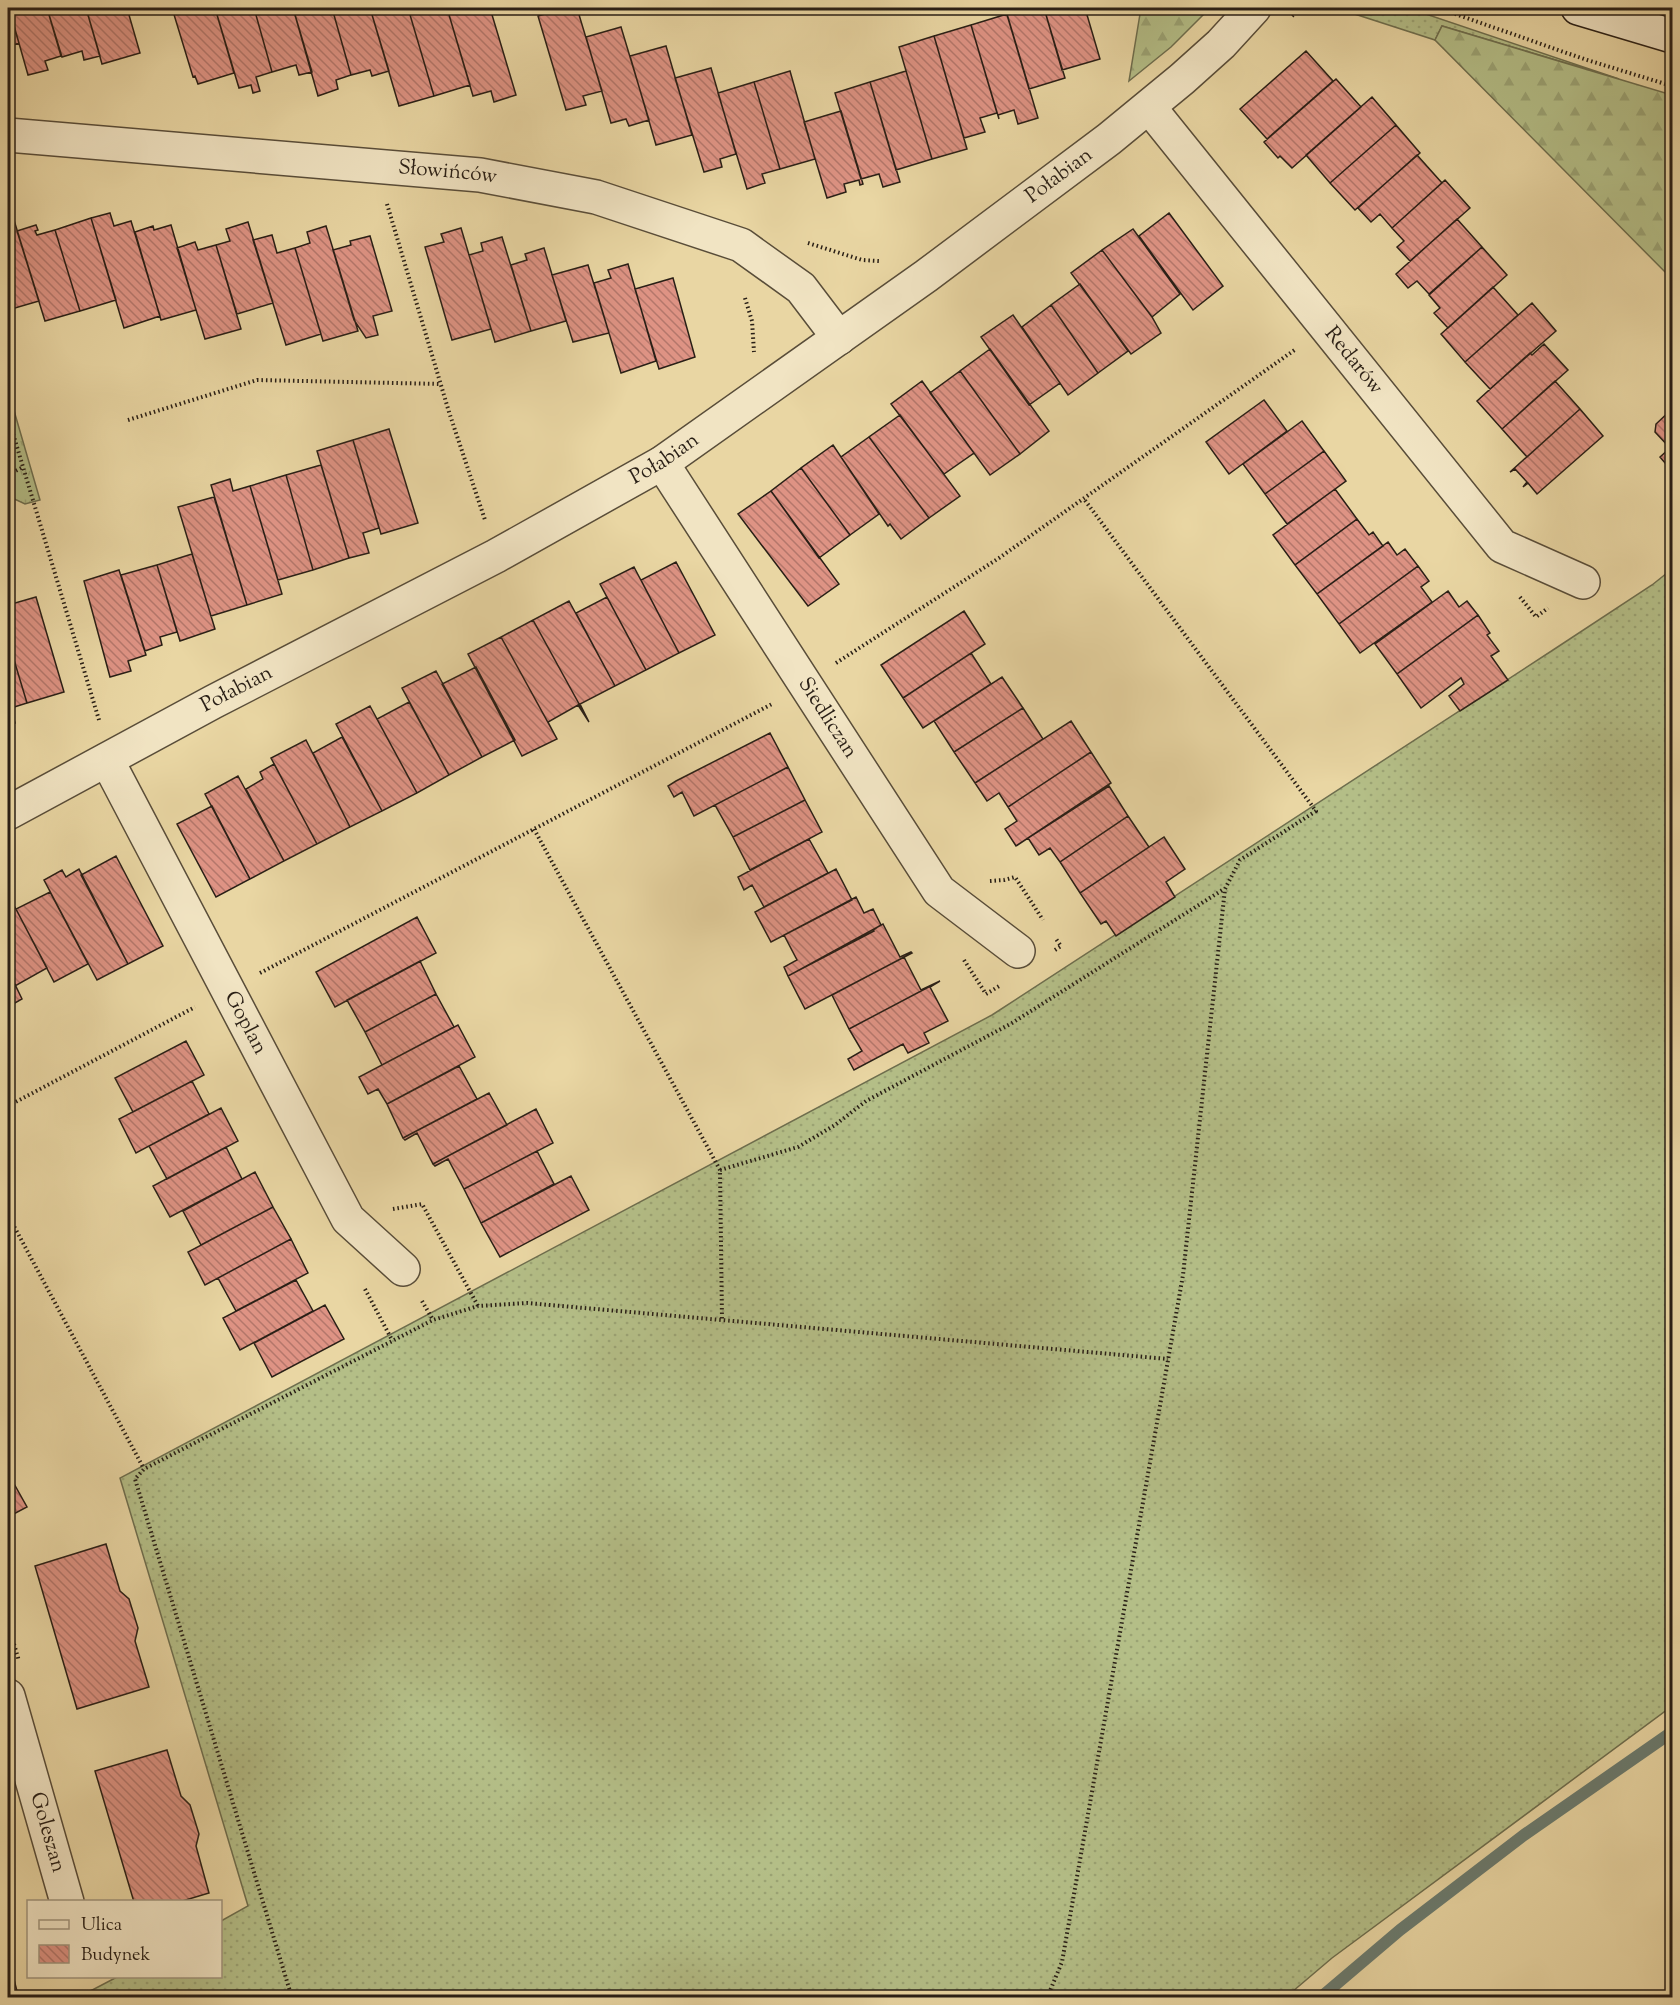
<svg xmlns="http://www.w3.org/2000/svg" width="1680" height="2005" font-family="'Sorts Mill Goudy',serif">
<defs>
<pattern id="grass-dots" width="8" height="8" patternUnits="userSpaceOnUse" patternTransform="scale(1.5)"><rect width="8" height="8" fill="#b4be87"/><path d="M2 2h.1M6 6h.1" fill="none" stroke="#9ba374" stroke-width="1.8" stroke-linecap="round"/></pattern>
<pattern id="forest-firs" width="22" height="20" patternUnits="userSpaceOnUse" patternTransform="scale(1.5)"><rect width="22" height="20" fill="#b4be87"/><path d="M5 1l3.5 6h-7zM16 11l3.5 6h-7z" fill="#9ba374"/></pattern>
<pattern id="park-tufts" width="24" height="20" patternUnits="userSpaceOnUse" patternTransform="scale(1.5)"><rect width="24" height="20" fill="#b4be87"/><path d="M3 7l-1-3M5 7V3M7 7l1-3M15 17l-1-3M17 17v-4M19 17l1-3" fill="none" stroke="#9ba374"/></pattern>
<pattern id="building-back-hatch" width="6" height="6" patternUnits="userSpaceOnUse" patternTransform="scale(1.5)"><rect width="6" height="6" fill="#de9384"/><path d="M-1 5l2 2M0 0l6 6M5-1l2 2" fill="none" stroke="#b4776b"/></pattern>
</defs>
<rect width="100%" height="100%" fill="#e9d6a3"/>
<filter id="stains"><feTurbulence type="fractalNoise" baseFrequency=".00333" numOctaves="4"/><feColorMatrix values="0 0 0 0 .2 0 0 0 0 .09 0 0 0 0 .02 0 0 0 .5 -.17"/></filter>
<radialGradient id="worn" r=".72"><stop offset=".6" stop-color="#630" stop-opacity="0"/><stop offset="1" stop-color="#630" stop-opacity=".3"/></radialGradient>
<path fill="url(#grass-dots)" stroke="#6e6e4e" stroke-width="1.5" d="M1336,8H1408L1619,79L1442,26L1435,40Z
M1672,569V1706L1332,1958L1286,1997L77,1998L117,1977L220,1976L221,1921L248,1906L120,1478L992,1015L1553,650L1652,585Z"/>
<path fill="url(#forest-firs)" stroke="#6e6e4e" stroke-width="1.5" d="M1141,8H1210L1171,47L1129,81Z
M1442,26L1672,95V279L1435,40Z"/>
<path fill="url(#park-tufts)" stroke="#6e6e4e" stroke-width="1.5" d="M8,390L40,500L25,504L8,496Z"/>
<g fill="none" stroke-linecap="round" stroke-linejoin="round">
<path stroke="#6b7b6f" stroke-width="12" d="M1320,1998L1400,1930L1524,1835L1672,1732"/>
</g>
<path fill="url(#building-back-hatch)" stroke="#291f16" stroke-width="1.5" d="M8,8L19,43L8,47Z
M9,8H47L61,56L45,61L48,70L28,75Z
M47,8H86L100,56L84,60L82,51L62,57Z
M86,8H127L140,53L102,64Z
M172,8H215L234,73L198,84L195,76L193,77Z
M215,8H254L272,72L256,77L260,91L253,93L251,85L239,88Z
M254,8H293L312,72L299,75L296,65L272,72Z
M293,8H332L351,75L336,80L338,89L318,96Z
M332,8H370L389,71L372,76L370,70L351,75Z
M370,8H408L434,96L399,106Z
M408,8H447L470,85L434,96Z
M447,8H490L516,95L494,102L491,91L473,96Z
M567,8H577L602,91L583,96L586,105L566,110L538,16Z
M1005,8H1044L1065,78L1029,89Z
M1044,8H1085L1100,59L1062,70Z
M1007,14L1038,118L1018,124L1014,110L998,115L999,119L971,25Z
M971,25L997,113L980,118L985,132L964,138L934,36Z
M621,27L649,120L629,126L626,119L611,123L586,37Z
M934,36L967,149L932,159L899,47Z
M666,46L692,135L656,145L630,56Z
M1306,51L1333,81L1267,139L1240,109Z
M711,68L736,154L720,159L722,167L704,172L675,78Z
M790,71L815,159L780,169L754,82Z
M906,71L932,159L896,170L870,82Z
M1336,79L1361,107L1292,168L1280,156L1278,158L1264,142Z
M754,82L780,169L762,174L765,183L747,189L718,93Z
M870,82L900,182L883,187L879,174L861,179L835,93Z
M1372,97L1396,125L1330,183L1306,155Z
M841,111L863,184L860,185L859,180L844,184L846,192L827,198L804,122Z
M1396,125L1420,153L1355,210L1330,183Z
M1417,155L1442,183L1392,228L1380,214L1371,222L1358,208Z
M1445,180L1470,208L1410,261L1397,247L1404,241L1392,228Z
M110,213L114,226L131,221L160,316L124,328L91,218Z
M1169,213L1223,286L1193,310L1139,236Z
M13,217L39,301L8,310V218Z
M91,218L116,300L80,311L55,230Z
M1457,219L1482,247L1429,294L1417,281L1408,288L1396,274Z
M248,222L273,303L237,314L216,245L230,241L226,229Z
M36,225L38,230L35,231L37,235L55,230L80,311L45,321L17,231Z
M171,225L196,310L161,320L135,232L153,226L154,230Z
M326,226L358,331L323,341L295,248L310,243L307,232Z
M461,228L491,329L452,340L425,247L444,242L441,234Z
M1133,229L1180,294L1152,317L1102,250Z
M272,235L277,253L295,248L321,334L286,345L253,240Z
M370,236L392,311L373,316L378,335L366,338L354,320L333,250L351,245L350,241Z
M502,237L531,331L495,342L469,255L483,251L481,243Z
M195,242L198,250L216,245L241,329L205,339L177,248Z
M1482,247L1507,275L1448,328L1434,313L1440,308L1429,295Z
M544,248L566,321L531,331L511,265L527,260L525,254Z
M1102,250L1152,317L1161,333L1131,354L1071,273Z
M628,264L656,361L621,373L594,283L611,278L608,270Z
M588,265L609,333L573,342L552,275Z
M673,278L695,357L659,369L635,289Z
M1080,284L1128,351L1098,373L1051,305Z
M1493,287L1518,315L1465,362L1441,334Z
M1532,303L1556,331L1490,389L1465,362Z
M1051,305L1098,373L1068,395L1022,327Z
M1013,315L1060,383L1029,405L981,337Z
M1544,344L1568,370L1502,429L1477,401L1530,353L1532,355Z
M990,349L1049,431L1020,454L960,371Z
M960,371L1020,454L990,475L930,393Z
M922,381L974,453L944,474L891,404Z
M1555,381L1580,409L1527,457L1502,429Z
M1264,400L1287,431L1229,474L1206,442Z
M1580,409L1603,436L1537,494L1528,483L1523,487L1527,482L1515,469L1510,472Z
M1672,409V471L1660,457L1670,448L1655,432L1656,424Z
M900,415L960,496L929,518L869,437Z
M1302,421L1324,451L1265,494L1243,464Z
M389,429L418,523L381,534L353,440Z
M869,437L929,518L901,539L890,524L888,526L841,457Z
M353,440L379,528L363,533L369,553L349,558L317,451Z
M833,445L879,514L850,535L801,468Z
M1324,451L1346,481L1287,524L1265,494Z
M321,465L349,558L313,570L286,475Z
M801,468L850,535L819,558L771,491Z
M286,475L313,570L278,580L250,486Z
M230,479L233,491L250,486L282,594L247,605L211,485Z
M1335,489L1357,519L1295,565L1273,535Z
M771,491L839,584L808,606L738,514Z
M214,497L247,605L211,616L178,507Z
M1357,519L1369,535L1373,532L1383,546L1317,594L1295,565Z
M1388,542L1397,555L1405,549L1418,566L1339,624L1317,594Z
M192,554L215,629L180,641L157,565Z
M676,562L715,635L679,653L641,580Z
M157,565L177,632L160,637L162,645L145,651L121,575Z
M1418,566L1429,581L1421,587L1432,602L1360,653L1339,624Z
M634,567L679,653L646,670L600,584Z
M119,570L146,655L128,661L131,671L110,677L84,581Z
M1448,591L1459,607L1467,601L1478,615L1397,674L1375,644Z
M36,597L64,692L27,703L8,640V605Z
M607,597L646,670L615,686L576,613Z
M569,601L615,686L580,704L589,722L533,620Z
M964,611L985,644L903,698L881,665Z
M1478,615L1490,633L1487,635L1499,651L1491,656L1508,680L1460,711L1449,696L1464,684L1461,678L1421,708L1397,674Z
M533,620L589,722L578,705L548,722L557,739L501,637Z
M501,637L557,739L522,756L468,654Z
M8,640L27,703L11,708L15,723L8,725Z
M971,653L991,684L923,728L903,698Z
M476,667L515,740L482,757L442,684Z
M436,671L482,757L449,775L402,688Z
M1002,677L1023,708L954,752L934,721Z
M409,702L449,775L417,793L377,719Z
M370,706L417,793L382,811L336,724Z
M1023,708L1043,739L975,783L954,752Z
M1071,721L1091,752L1008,807L999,793L987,801L975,783Z
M770,733L788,767L694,816L682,792L674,797L668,786L676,781Z
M342,737L382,811L350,827L313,753Z
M306,740L350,827L317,844L271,758Z
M1091,752L1111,783L1016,846L1005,829L1017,821L1008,807Z
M274,764L317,844L284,861L246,789L263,779L260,772Z
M788,767L805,800L733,837L715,805Z
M238,776L284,861L250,879L205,794Z
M1109,786L1128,816L1060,862L1050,848L1039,855L1028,838Z
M805,800L822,832L750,870L733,837Z
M212,806L250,879L216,897L177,824Z
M1128,816L1149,847L1080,893L1060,862Z
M1164,837L1185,869L1166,882L1175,897L1116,936L1106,921L1101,924L1080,893Z
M809,839L828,873L764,907L752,885L744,890L738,877Z
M116,856L163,946L128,964L81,875Z
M79,869L128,964L97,980L44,880L62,870L66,877Z
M836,869L852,900L771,942L755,912Z
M50,892L88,964L54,982L16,909Z
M9,896L47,968L15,986L8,970Z
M856,897L864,913L873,909L881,925L873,930L874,931L788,976L784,967L797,960L784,935Z
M417,917L436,953L335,1007L316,972Z
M883,924L900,957L911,952L912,953L805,1009L788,976Z
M904,957L921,990L940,981L849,1029L832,995Z
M420,961L436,994L365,1032L347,1000Z
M8,970L22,999L8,1007Z
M940,981L930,987L948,1021L924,1033L929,1043L908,1053L903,1044L854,1070L848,1059L862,1051L849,1029Z
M436,994L454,1027L382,1065L365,1032Z
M458,1025L475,1057L387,1104L378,1089L368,1094L359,1077Z
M186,1041L204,1075L133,1112L115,1078Z
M459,1066L477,1099L403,1138L387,1104Z
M192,1081L209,1114L136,1153L119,1119Z
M489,1093L507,1125L433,1164L417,1133L405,1140L403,1138Z
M221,1108L238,1141L167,1179L149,1146Z
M536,1109L553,1143L464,1189L448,1159L435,1166L433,1164Z
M226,1147L242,1179L170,1217L153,1186Z
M537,1151L554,1184L481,1223L464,1189Z
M255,1172L273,1207L201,1245L183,1211Z
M571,1176L589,1210L500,1257L481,1223Z
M273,1207L291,1239L205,1285L188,1252Z
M291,1239L308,1273L236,1311L218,1278Z
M296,1280L313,1311L240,1350L223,1318Z
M325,1305L344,1339L272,1377L254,1343Z
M8,1473L27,1507L8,1517Z
M106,1544L120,1591L129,1599L138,1628L135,1641L149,1687L77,1709L35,1566Z
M167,1750L181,1796L190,1805L199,1834L196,1846L209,1893L179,1902H134L95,1771Z
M8,1956L18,1995L11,1998H8Z"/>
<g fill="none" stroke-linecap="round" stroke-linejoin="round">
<defs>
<g id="street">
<path id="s1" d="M1149,107L1502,546L1583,582"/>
<path id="s2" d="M8,135L480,175L596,197L741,245L801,288L839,338"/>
<path id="s3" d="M662,463L939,891L1018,951"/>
<path id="s4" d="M107,760L348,1219L403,1269"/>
<path id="s5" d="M8,813L213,702L496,556L662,463L926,276L1109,139L1182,79L1221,44L1254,8"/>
<path id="s6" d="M8,1696L67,1902"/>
</g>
<path id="secondary" d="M1578,8L1672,36"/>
</defs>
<use href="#street" stroke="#594d39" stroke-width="36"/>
<use href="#secondary" stroke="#291f16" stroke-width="36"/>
<path stroke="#291f16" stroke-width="4" stroke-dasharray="1.5 3" stroke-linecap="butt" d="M1438,8L1584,59L1672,86
M1292,16L1301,8
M387,204L449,412L485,520
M808,243L862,260L879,261
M745,298L752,321L754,352
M8,417L99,720
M128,420L257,380L441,384
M8,475L23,467
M1520,597L1536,617L1548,608
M836,663L999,558L1296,349
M534,829L720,1170L722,1320
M990,881L1004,880L1015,877L1043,920
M1055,950L1061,946L1056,939
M964,960L986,994L1001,985
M260,973L772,704
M8,1106L195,1007
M720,1170L798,1147L835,1125L866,1101L1012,1023L1224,889
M393,1209L422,1204L478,1306
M8,1215L144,1469
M365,1289L392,1340
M422,1301L433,1320
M8,1634H11L19,1661
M292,1998L135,1479L144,1469L433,1320L478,1306L527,1303L1168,1359
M1047,1998L1062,1962L1183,1275L1225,889L1240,860L1316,811L1084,499"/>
<use href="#street" stroke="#f1e4c3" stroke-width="33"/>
<use href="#secondary" stroke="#f1e4c3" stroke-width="33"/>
</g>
<g text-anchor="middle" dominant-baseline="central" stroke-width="6" stroke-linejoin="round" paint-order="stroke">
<g font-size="21" fill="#291f16" stroke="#f1e4c3">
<text stroke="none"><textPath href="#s2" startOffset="441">Słowińców</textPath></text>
<text stroke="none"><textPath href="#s5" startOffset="1232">Połabian</textPath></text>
<text stroke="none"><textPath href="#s1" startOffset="326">Redarów</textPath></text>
<text stroke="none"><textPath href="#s5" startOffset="746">Połabian</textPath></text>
<text stroke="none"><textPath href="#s5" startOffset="260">Połabian</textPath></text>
<text stroke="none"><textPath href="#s3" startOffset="304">Siedliczan</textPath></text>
<text stroke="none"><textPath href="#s4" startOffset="297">Goplan</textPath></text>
<text stroke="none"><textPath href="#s6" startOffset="142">Goleszan</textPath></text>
</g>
</g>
<rect width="1680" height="2005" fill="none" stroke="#e9d6a3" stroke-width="30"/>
<rect x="9" y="9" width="1662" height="1987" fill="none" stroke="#291f16" stroke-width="3"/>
<rect x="15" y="15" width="1650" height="1975" fill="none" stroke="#291f16" stroke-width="1.5"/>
<rect x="27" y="1900" width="195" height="78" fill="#f1e4c3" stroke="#a1957e" stroke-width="1.5"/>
<rect x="39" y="1920" width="30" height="9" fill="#f1e4c3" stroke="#a1957e" stroke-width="1.5"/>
<text x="81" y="1930" font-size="18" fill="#291f16">Ulica</text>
<rect x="39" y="1945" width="30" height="18" fill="url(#building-back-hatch)" stroke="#a1957e" stroke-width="1.5"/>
<text x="81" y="1960" font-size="18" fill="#291f16">Budynek</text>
<rect width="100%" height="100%" filter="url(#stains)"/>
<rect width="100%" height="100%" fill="url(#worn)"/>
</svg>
